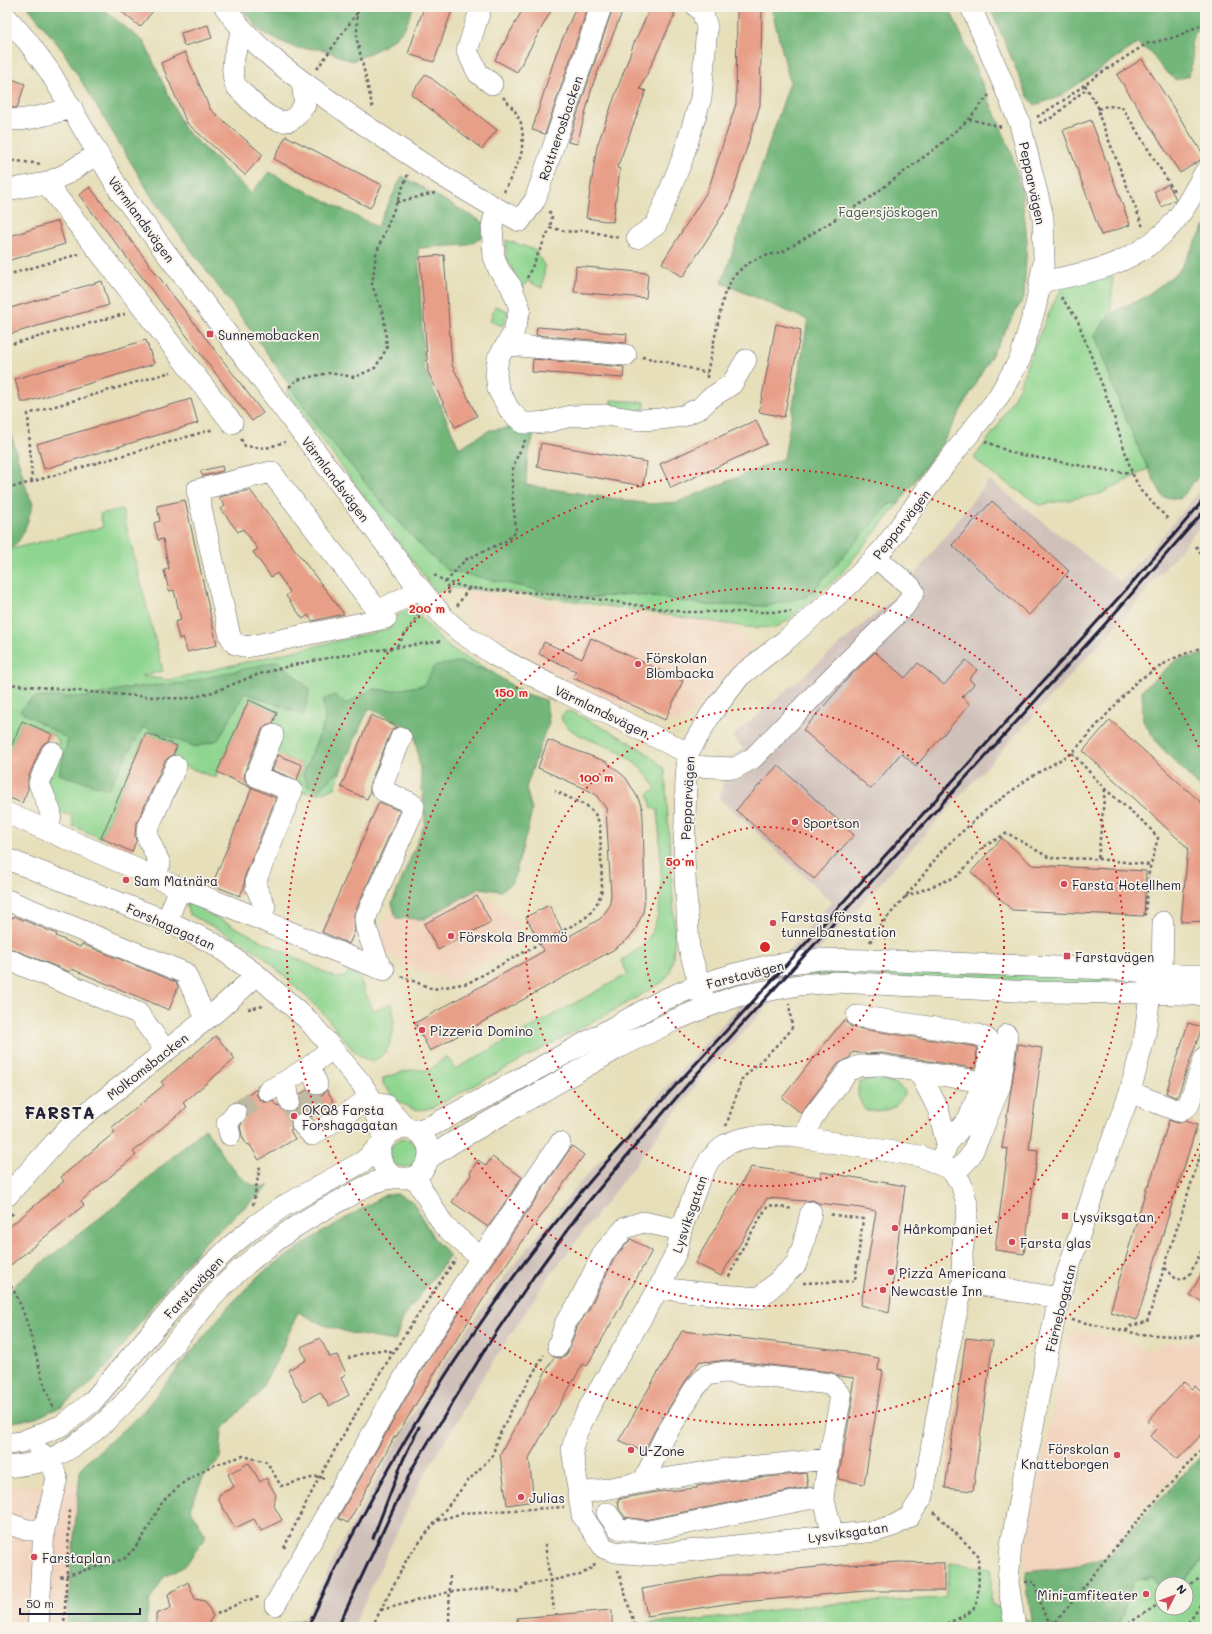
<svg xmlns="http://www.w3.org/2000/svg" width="1212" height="1634" font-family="Mali,sans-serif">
<rect width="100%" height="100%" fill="#f7f3e8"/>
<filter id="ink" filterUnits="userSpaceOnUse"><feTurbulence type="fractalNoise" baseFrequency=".025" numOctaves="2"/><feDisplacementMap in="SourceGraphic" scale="8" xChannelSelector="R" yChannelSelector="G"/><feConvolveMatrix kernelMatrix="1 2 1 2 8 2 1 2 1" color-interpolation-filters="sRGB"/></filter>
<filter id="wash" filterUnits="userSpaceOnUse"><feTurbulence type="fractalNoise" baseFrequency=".012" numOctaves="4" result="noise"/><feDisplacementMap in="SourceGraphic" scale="16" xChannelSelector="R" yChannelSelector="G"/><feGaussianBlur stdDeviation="0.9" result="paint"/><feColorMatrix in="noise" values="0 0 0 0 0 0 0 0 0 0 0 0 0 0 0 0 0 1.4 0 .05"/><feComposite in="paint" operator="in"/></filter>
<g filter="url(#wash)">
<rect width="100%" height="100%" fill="#e6dfba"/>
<path fill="#f2d4be" d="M467,591L655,616L727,621L754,646L684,721L673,724L625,708L571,683L467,619Z
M472,887L499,906L512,919L526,940L450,981L422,972L382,952L377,932L397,901Z
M1070,1331L1114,1338L1150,1350L1168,1343H1186L1205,1337V1439L1176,1472L1126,1525L1099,1559L1074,1567L1025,1572V1557L1031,1512Z
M78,1483L64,1627H7V1486Z"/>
<path fill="#cfc0ba" d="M989,480L1120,582L1163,535L1205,485V520L1127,614L705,1074L547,1279L484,1375L420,1482L353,1627H334L304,1619L338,1550L386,1462L440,1368L506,1275L579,1184L832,902L719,798L728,760L744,749L732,737L901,592Z"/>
<path fill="#8ed58f" stroke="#587c65" d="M506,240L535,250L545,267L542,288L527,281L522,290L506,257Z
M1113,276L1111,313L1095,335L1122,411L1148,469L1100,494L1040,505L991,473L974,458L997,427L1018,390L1032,351L1054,302L1064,284Z
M495,306L508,311L503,326L490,321Z
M291,388L317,425L384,505L424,549L519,585L577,599L632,594L709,605L767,606L808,596L890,503L898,504L840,575L788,620L776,628L748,627L506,591L451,588L436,592L286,392Z
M611,400L645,402L644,416L610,414Z
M122,509L163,671L142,676L168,680L389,629L392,618L407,610H413L450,648L492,672L459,662L424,685L391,691L372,689L347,704L325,721L303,774L318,791L341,770L335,788L317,794L293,790L302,764L279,756L271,775L252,770L277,713L249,701L217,772L216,778L171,761L177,746L146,733L101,838L73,826L72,815L55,813L44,788L59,742L52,734L22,721L7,757V550L103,527L100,514Z
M570,711C599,727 645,745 665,770L675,932L673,958L670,972L663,982L629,1002L434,1107C410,1116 397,1101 383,1084V1078L409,1070H429L447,1056L455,1069L628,974L621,961C630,954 643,947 649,937C668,910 659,844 658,810L652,808L648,794L656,789C648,774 636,763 622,754C606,743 566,736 561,717L565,712Z
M190,901L201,904L203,911L336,978L344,977L349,971L360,978L364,990L374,1011L392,1003C396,1025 395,1053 371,1062L363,1058L354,1051L321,1011L264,957L244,943L189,914L186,905Z
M804,968L1109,977V986L799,975Z
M876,1079L895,1083L905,1091C898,1111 885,1111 867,1111C859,1101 855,1094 860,1082Z
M390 1153a14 14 0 1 1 28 0a14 14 0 1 1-28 0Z
M1205,1555V1627H1109H1118L1133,1581L1152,1577L1162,1590V1608H1186V1584H1182Z
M950,1563L991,1569V1604L1041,1627H625L626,1624L694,1621L810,1605L945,1598Z"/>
<path fill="#72b67a" stroke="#4a6c5a" d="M28,7H100L144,42L184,129L251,193L269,172L377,227L402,176L486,224L480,239L466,245L418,248L424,368L459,448L490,430L515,427L534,434L527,460L526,485L649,504L678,502L784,458L808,320L722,283L790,82L771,7H949L1011,151L1022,193L1027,240L1024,297L942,444L898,504L890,503L808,596L767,606L709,605L632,594L577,599L447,570L424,549L384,505L317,425L251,330L155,202L63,51Z
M241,7H413C411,13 409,19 406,25C394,44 372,52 352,61L321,49L295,48L260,31Z
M990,7H1205V19L1199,23L1191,43L1193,59L1189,76L1176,80L1162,68L1150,52L1137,44L1059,97L1035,105L1027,95Z
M1205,226V468L1180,499L1163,497C1134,445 1115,391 1095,335L1111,313L1145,297L1179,271Z
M7,420L27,491L33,504C28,519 23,545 7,550Z
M1205,654V793L1158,744L1143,721L1142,690L1176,660Z
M278,661L310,689L304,715L245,693L218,740L196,747L143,727L108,789L59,774L68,739L20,711L27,703L35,697H86L127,688L185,683Z
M459,662L492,672L523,693L546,700L549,724L544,734L526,788L532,810L528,828L513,882L501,891L480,888L424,919L396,918L392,903L425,823L421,776L414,730L369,708L341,770L318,791L308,786L303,774L325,722L323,700L335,695L347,704L372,689L391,691L424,685L435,666Z
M205,1128C216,1143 237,1183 257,1186C261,1187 265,1186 269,1186L204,1243L161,1294L110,1363L87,1387L60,1407L36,1418L7,1423V1296L18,1282L129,1195Z
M397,1194L412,1201L435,1240L450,1256L404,1316L395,1341L354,1334L324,1325L298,1312L280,1354L258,1395L246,1404L222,1430L220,1458L203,1478L190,1508L206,1536L185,1566L164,1577L150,1600L146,1621L148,1627H66L80,1471L83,1465L141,1414L222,1314L258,1276L314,1237L385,1195Z
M1205,1452V1555L1182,1584H1162V1590L1152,1577L1133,1581L1118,1627H1033L1025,1572L1074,1567L1109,1556L1143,1517Z
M304,1619L300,1627H276L277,1626Z"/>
<g id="blocks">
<path fill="#e89f88" d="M116,7H156L140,27Z
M424,7H453L434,62L408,54Z
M524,7H553L517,72L495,60Z
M576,7H588L545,134L532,130L556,54Z
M613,7L623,10L593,84L577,144L568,142Z
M651,7H660L675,14L640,89L646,91L617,168L620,169L613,222L586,218L597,146L634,43Z
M737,7H762L760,105L729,205L683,277L662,263L708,190L736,104Z
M208,25L212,38L184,46L181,33Z
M185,52L210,109L263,155L245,175L187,123L161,63Z
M1142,59L1205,157L1180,173L1117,75Z
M426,74L497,130L482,149L411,94Z
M12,79L25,84L17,108L7,107V94Z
M1091,120L1130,225L1101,235L1063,130Z
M286,136L382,185L370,208L274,159Z
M1168,184L1176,199L1162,207L1154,192Z
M90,187L263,413L252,421L79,195Z
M58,221L65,244L7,261V237Z
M444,255L452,365L477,416L455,427L428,372L420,257Z
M576,266L648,273L646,298L574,292Z
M102,281L109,305L7,335V309Z
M776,324L801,330L784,417L759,412Z
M537,327L627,334L626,343L536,335Z
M146,340L154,364L27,402H21L15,379Z
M533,359L624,367L623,378L532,372Z
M191,399L198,423L44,469L37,444Z
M756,420L767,444L671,488L660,464Z
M541,443L647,462L643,486L537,467Z
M222,466L223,471L203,476L200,471Z
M250,490L293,547L344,614L312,621L308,615L303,619L286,596L290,592L277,573L271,577L253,552L258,549L243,529L238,532L221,509L225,506L219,497Z
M185,500L217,645L187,652L183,637L179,639L175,622L181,620L174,590L169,591L164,570L169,569L163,539L158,540L154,523L160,521L157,506Z
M992,501L1069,571L1029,615L952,545Z
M591,638L683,681L665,720L573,678L576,671L539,654L544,642L582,659Z
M875,652L905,678L918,663L944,685L966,660L977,670L969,679L974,684L962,697L970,704L916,766L901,753L871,789L803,730L849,677Z
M249,700L277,713L273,723L266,725L262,730L245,771L244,778L247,784L251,787L276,798L245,876L244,887L240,896L212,885L252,788L217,772Z
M371,715L398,727L393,729L390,734L370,784V792L367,799L341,787Z
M1110,720L1205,806V921L1181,922L1188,848L1083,751Z
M22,721L52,734L49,741L44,743L41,747L28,778V789L22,803L7,797V757Z
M146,733L177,746L173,755L169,757L165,761L136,825L135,836L136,841L132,852L101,838Z
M548,740L607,762L626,778L638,798L642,808L643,819L645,897L643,913L635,930L628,939L613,950L430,1051L415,1023L544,951L526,917L549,905L566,938L600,919L609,907L611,895L606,808L595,794L586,789L538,768Z
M278,755L302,765L297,780L272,770Z
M778,765L854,835L814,879L736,810Z
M379,802L400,811L354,914L355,931L349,944L322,932Z
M1002,838L1032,865L1146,871L1144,916L1012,910L971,872Z
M477,896L491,922L438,950L424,924Z
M7,915L13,918L14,916L57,934L56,936L80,947L82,944L176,982L178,987L169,1010L72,969L70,972L7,947Z
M843,1021H846L850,1026L855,1028L972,1046L977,1047L976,1067L975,1068L966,1067L881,1053L866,1054L853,1052L849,1058L838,1064L801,1113L782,1098Z
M1188,1023L1202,1027L1177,1098L1166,1093Z
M216,1036L235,1059L183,1103L187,1107L133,1152L136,1155L81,1201L84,1205L7,1268V1229L64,1181L61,1177L115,1132L111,1128L164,1085L161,1082Z
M1018,1044L1042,1048L1029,1149L1038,1150L1024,1254L995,1250L1008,1149L1002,1148Z
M256,1089L257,1096L262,1101L267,1103L274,1101L278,1107L279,1106L285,1112L291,1113L297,1110L300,1105V1094L307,1090L310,1094L316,1096L322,1095L327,1090L335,1104L312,1117L305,1112H300L294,1115L290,1121L292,1129L290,1130L295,1139L259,1160L250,1145L246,1144L242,1136L240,1126L248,1115L247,1109L244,1104L240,1102Z
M1169,1120L1178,1123L1185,1121L1197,1125L1179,1184H1178L1137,1320L1110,1312L1147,1186H1149Z
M572,1146L584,1155L524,1240L523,1239L437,1369L396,1437L395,1436L348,1523L338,1518L423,1368L491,1265Z
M492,1157L522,1177L488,1227L452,1202L471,1175L470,1173L478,1160L486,1166Z
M751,1167L820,1177L822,1172L905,1186L889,1313L861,1305L876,1211L861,1208L818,1203L813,1200L806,1201L767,1198L721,1276L695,1263Z
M631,1239L652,1251L587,1366L583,1364L529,1458L534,1501L507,1505L500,1454L554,1357L561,1358L566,1355L569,1350L577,1327L588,1311L615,1257Z
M1205,1267V1303L1190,1295Z
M682,1331L848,1351V1353L879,1358L878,1370L883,1371L864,1484L838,1479L853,1398L852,1391L854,1378L839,1376L831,1372L726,1360L711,1362L700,1361L685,1382L655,1430L644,1452L619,1440Z
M320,1338L330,1357L337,1355L346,1373L341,1378L349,1395L329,1406L320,1392L304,1401L288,1370L306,1360L301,1347Z
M966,1338L993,1341L973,1491L945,1488Z
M1184,1382L1192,1389L1195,1386L1205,1396V1431L1178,1459L1150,1436L1156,1429L1148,1421Z
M249,1463L260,1482L266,1478L276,1495L274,1506L282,1520L261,1531L254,1519L235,1528L218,1499L220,1494L234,1487L228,1474Z
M806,1473L808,1487L644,1520L625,1517L619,1509L618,1499L657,1492L697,1488V1486L728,1481Z
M898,1562L944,1563V1591H865L732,1603L647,1616L642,1589L720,1575H740L827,1566Z
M188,1582L195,1599L205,1601L213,1616L206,1627H159L156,1621V1614L171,1608L168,1594Z
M612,1610V1627H518L517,1618Z"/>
</g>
</g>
<g filter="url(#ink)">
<use href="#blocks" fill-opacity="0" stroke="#676467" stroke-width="1"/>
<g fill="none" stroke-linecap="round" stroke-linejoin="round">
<path stroke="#bfb9a1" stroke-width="21" stroke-dasharray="21 10" stroke-linecap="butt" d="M306,1091L319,1113
M289,1101L302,1124
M236,1113L268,1091"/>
<defs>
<path id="minor" d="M225,7C255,51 303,82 346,112C402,151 459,189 520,221L535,200L601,7
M481,7L467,51L478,73L492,84
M7,18L28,42L50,72L121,193L411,578L446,620L460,632L494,655L562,691L688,753
M243,30C236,47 229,66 235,84C236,87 240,90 243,93C253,104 274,127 291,120C296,118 301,109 305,105L302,81
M7,119C23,123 55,112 72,108
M46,183L232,423
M7,190L46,183L66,174L97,154
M496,209L492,227L494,257L499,270L511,286L520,309L513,334L498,358L496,374L498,389L510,411L523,423H534L547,422L571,416L606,415L638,420L660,419L683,416L700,408L709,399L732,384L746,360
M637,238L656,225L682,160L701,98L707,27L702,11L697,7
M1040,282C1088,273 1129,266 1166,231C1182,215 1194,192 1205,172
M507,345L626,355
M382,609L386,618L247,647L235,644L230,636L197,490L271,472L374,606L382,609L408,596L418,587
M687,766L735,768L753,758L839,670L904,607L914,592L910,586L876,558
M7,813L180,888C250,912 315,945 384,970
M49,830L51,813L39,783L52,752
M7,859L167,921L213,943L257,975L309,1021L361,1083L374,1103L375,1114L379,1121L384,1139
M154,876L160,864L147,836V830L176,766
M7,900L185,973L201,1008L208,1018
M260,919L265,907L256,887V880L292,791L256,776L273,735
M167,921L180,888
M7,959L138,1013L166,1051
M381,969L366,928L365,919L413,811L414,806L409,802L384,791L381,788L401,738
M1162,973L1163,922
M706,1007L689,948L684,857L686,779L688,753L711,714L740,676L786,640L849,585L884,548L943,467L997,399L1020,359L1036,305L1044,260L1043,217L1020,124L971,7
M857,1016L975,1034L986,1038L989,1044L988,1069L969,1118L947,1144L940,1164
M310,1066L317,1084
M919,1071L938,1109L947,1144
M268,1091L286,1081
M1130,1092L1178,1111L1188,1106L1205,1057
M289,1101L286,1081L310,1066L331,1049
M374,1103L386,1105L406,1128
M302,1124L312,1135L358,1106L370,1097
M416,1131L431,1126L490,1095L663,1000L699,985L731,975L767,966L821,959L868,960L1111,969L1182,975H1205
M230,1135L227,1123L236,1113
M791,1136L920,1156L950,1169L961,1183L968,1207L962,1253L963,1282L947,1358L923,1496L909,1517L895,1525L876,1531L650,1555L615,1552L604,1548L582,1515L572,1449L577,1432L592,1402L659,1288L677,1250L681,1230L700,1178L710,1159L725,1145L737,1140L750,1137Z
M804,1138L812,1118L848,1071L859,1066L879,1065L983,1082
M429,1158L452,1143L620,1047L675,1020L706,1007L738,996L799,985L836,982L1035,992L1150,993L1205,995
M954,1174L970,1157L981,1133L1000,1086L1007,1035
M416,1176L422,1189L444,1226L481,1258
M7,1196L68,1128L218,1010L257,975
M963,1282L1059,1298
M659,1288L721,1295L760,1298L796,1264L803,1246L811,1212
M558,1346L566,1322L577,1306L604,1252L625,1228L643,1222L681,1230
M7,1444L21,1442L63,1425L92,1402L196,1280L232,1245L256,1225L282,1207L364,1161L380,1146
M7,1467C21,1465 39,1464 52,1458C124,1424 169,1343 222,1287C241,1267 263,1250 285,1234C304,1220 326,1208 347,1197C356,1192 366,1185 376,1182C382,1180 389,1178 395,1178C403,1177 410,1180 417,1175C434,1163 433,1138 413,1130C387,1120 363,1158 396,1178
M578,1494L643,1482L726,1469L829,1459L841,1396L830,1384L725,1372L707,1375L695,1388L665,1436L643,1482
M823,1496L829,1459
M607,1513L618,1528L644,1532L823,1496L833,1535
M7,1523L27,1530H44
M275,1605L413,1362L481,1258L560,1143
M38,1627L44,1530L57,1478L50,1459L39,1452
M1015,1627L1008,1582L1011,1545L1040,1389L1059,1298L1095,1187L1130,1092L1145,1035L1150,993L1149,979"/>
</defs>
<use href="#minor" stroke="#676467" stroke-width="22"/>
<path stroke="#676467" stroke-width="2.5" stroke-dasharray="3 3" stroke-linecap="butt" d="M357,13L362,7
M317,69L357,13V40L373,109
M1085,85L1098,107L1100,118L1143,227
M503,97L515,111L521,123L523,137L521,156L504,192
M1098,109L1107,106L1122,107L1174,191
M1037,117L1064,100L1095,77L1146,44L1176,37L1205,23
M969,119L1002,127
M1039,123L1053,117L1087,88
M7,160L42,164
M397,202L435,193
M549,211L552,216L550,228L572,232L584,230L620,238
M7,275L79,254
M527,278L550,228
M1061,297L1077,319L1112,411L1132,473L1141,491L1168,519
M7,345L125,314
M642,357L667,362L707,373
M707,378V373L724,295L733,277L744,266L758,258L784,251L868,199L941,144L969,119L989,95
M289,387L297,380L328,373L355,377L375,368L387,348L384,317L372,285L376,254L408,174
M241,439L245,446L266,448L285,442
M985,441L1012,453L1110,471L1132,473
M32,482L28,414L171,372
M7,489L214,429
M1196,546L1205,560
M434,575L446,582L469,588L575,596L684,612H791
M449,594L446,582L465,560L506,541L516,532C515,514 510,488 513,469C515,459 521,450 525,440
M457,606L469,588
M397,646L419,614
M7,684C51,688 95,693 140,696C157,697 177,700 194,697C219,692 240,680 263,673C321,656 382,650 442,641
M1072,753L1105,789L1147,825L1158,838L1149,871L1145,915
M1098,859L1150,865
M905,897L958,876L983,847L1007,833L1050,858L1098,859L1105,789
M870,942L879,927L917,883L943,849L985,811L1029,778L1072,753L1137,681L1172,659L1205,646
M401,976L433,989L468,983L584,919C594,910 599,902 602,889L600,824L595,814L587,806L555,791
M248,1009L264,1006
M726,1126L742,1079L788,1034L792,1027L789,1004
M253,1205L260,1166
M7,1220L13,1213
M1165,1268L1176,1279H1183L1190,1274L1205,1244
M729,1277L742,1249L768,1205L793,1209
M7,1281C26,1305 33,1347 42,1377C45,1388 49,1398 54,1409
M803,1283L855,1281L863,1219L828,1214
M1072,1320L1139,1334L1191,1337L1205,1332
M1126,1331L1130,1326L1147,1322L1205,1140
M348,1358C362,1354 381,1346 395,1353
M934,1512L978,1555C978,1567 981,1597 974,1608C968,1616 947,1623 938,1627
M437,1520L467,1482L493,1455L496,1442L511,1411L544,1355
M545,1544L554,1610
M284,1548C331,1448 393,1349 456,1259
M618,1570L635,1627
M60,1577L124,1559L133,1550L143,1537L163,1501L184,1482L211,1466L243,1456L267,1462L281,1486L319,1476L326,1479
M1025,1582H1035L1040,1603L1046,1618L1055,1623
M1186,1587L1205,1575
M381,1610L449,1592L493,1588L503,1592H517L526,1585L580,1575L593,1567L595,1563
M217,1614L244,1601L259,1597
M449,1621L450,1574
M64,1627L70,1508
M372,1627L408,1557L436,1521L463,1513L564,1507
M1052,1627L1125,1535L1205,1445
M1123,1627L1162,1602
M1185,1627L1205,1598"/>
<use href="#minor" stroke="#fff" stroke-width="21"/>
<path stroke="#22223b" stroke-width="3" d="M373,1538L403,1460L419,1427
M308,1627C367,1496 441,1373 527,1259C592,1174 666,1096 738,1018C831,915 924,813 1017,710C1080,640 1145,571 1205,498
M338,1627L413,1467L491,1340L534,1276L584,1207L646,1133L695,1076L1106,623L1205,510"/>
</g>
</g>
<g fill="none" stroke="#d62828" stroke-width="2" stroke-dasharray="2 4">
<circle cx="765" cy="947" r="120"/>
<circle cx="765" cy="947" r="239"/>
<circle cx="765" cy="947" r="359"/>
<path d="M1203 1138A478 478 0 1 1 1203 756"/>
</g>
<g fill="#d1495b" stroke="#f7f3e8" stroke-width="1.5">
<rect x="206" y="330" width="8" height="8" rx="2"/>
<circle cx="638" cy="664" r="4"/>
<circle cx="795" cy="822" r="4"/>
<circle cx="126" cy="880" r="4"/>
<circle cx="1064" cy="884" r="4"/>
<circle cx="773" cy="923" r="4"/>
<circle cx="451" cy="936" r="4"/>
<rect x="1063" y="952" width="8" height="8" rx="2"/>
<circle cx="422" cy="1030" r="4"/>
<circle cx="294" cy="1116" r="4"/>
<rect x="1061" y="1212" width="8" height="8" rx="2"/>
<circle cx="895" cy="1228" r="4"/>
<circle cx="1012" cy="1242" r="4"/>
<circle cx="891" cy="1272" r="4"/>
<circle cx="883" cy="1290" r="4"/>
<circle cx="631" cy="1450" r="4"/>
<circle cx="1117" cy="1455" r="4"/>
<circle cx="521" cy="1497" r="4"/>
<circle cx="34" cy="1557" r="4"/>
<circle cx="1146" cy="1594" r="4"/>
</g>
<g text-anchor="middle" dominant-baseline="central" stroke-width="3.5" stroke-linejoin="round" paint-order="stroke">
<g font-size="13" fill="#22223b" stroke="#f7f3e8">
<text transform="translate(560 128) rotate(-71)">Rottnerosbacken</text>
<text transform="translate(1033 183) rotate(78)">Pepparvägen</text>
<text transform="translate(142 219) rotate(54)">Värmlandsvägen</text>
<text transform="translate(336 479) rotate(53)">Värmlandsvägen</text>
<text transform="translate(901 524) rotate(-52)">Pepparvägen</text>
<text transform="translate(602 711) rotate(26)">Värmlandsvägen</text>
<text transform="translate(687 798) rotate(-87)">Pepparvägen</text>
<text transform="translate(171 926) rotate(24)">Forshagagatan</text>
<text transform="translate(745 974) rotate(-14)">Farstavägen</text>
<text transform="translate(147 1066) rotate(-38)">Molkomsbacken</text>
<text transform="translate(689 1214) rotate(-71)">Lysviksgatan</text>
<text transform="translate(193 1287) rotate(-47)">Farstavägen</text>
<text transform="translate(1060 1308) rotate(-76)">Färnebogatan</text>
<text transform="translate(848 1532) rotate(-8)">Lysviksgatan</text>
</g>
<g font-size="13" fill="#425854" stroke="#f7f3e8">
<text x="888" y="211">Fagersjöskogen</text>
</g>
<g font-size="13" fill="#22223b" stroke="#f7f3e8" text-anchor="start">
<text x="218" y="334">Sunnemobacken</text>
<text x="646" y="657">Förskolan<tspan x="646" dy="15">Blombacka</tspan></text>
<text x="803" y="822">Sportson</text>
<text x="134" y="880">Sam Matnära</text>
<text x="1072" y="884">Farsta Hotellhem</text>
<text x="781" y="916">Farstas första<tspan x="781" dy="15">tunnelbanestation</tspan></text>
<text x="459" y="936">Förskola Brommö</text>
<text x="1075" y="956">Farstavägen</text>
<text x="430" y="1030">Pizzeria Domino</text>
<text x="302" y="1109">OKQ8 Farsta<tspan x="302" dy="15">Forshagagatan</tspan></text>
<text x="1073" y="1216">Lysviksgatan</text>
<text x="903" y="1228">Hårkompaniet</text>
<text x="1020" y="1242">Farsta glas</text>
<text x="899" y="1272">Pizza Americana</text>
<text x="891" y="1290">Newcastle Inn</text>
<text x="1109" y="1448" text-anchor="end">Förskolan<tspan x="1109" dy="15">Knatteborgen</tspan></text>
<text x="639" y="1450">U-Zone</text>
<text x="529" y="1497">Julias</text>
<text x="42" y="1557">Farstaplan</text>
<text x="1138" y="1594" text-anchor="end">Mini-amfiteater</text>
</g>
<g font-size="17" font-weight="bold" letter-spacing="1" fill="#22223b" stroke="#f7f3e8">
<text x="60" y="1112">FARSTA</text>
</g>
</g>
<circle cx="765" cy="947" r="6" fill="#d62828" stroke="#f7f3e8" stroke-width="2"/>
<g font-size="12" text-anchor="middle" font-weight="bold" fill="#d62828" stroke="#f7f3e8" stroke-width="3.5" stroke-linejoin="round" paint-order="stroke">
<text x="427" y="613">200 m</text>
<text x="511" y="697">150 m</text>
<text x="596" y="782">100 m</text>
<text x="680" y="866">50 m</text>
</g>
<rect width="1212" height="1634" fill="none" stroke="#f7f3e8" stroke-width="24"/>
<g transform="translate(1174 1596) rotate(48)"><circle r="19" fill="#f7f3e8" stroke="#a29fa3"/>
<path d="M0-3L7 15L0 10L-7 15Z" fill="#d1495b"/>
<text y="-6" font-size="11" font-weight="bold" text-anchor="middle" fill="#22223b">N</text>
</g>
<path d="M20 1608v6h120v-6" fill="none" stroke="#22223b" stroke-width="2"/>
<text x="26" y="1608" font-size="12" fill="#22223b" stroke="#f7f3e8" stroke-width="3" paint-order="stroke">50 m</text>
</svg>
